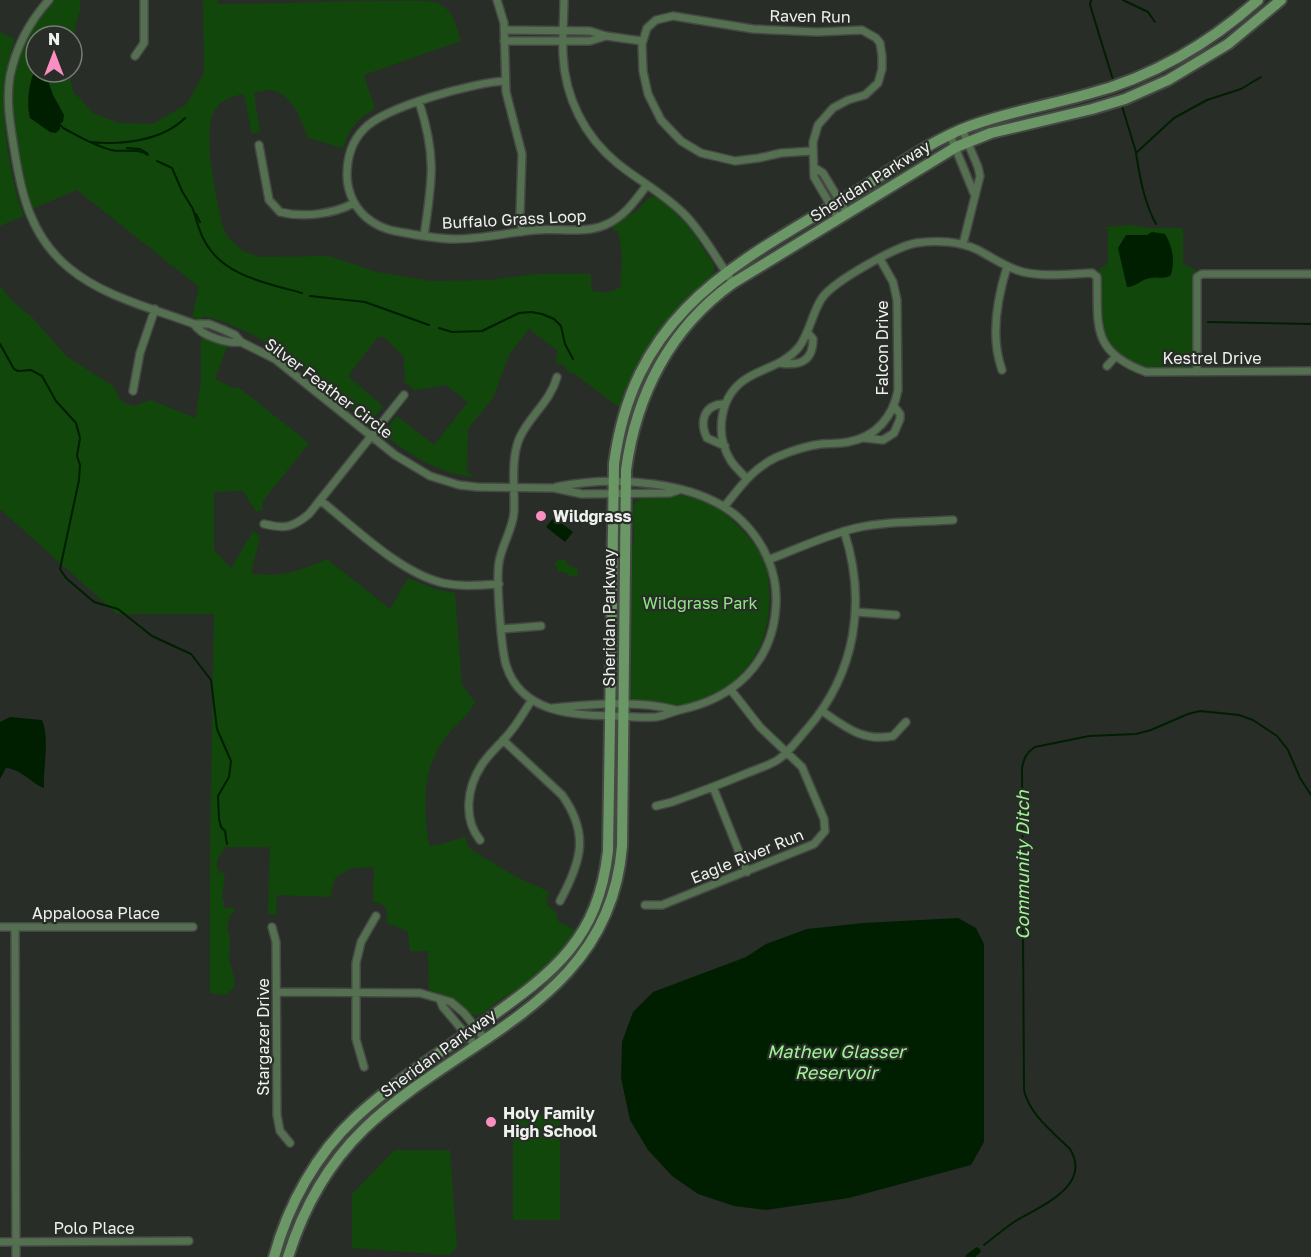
<svg xmlns="http://www.w3.org/2000/svg" width="1311" height="1257" font-family="'Golos Text',sans-serif">
<rect width="100%" height="100%" fill="#292d28"/>
<path fill="#11470b" d="M54,0H80V10L72,39V36H36V72H69L73,91L93,113L118,123L153,124L187,104L204,73L203,0H217L218,4C275,4 331,1 388,1C400,1 428,0 438,3C454,10 456,27 461,41L364,75L375,109C358,117 348,130 343,148L308,138C301,119 292,92 269,90C264,90 258,92 254,93L260,132L252,134L244,94C233,96 224,98 216,108C200,128 217,199 222,224L227,236L243,251L260,257L330,256L376,272L431,281L488,280L537,274H591V290C602,294 610,293 621,287C621,267 624,249 617,230L614,231L611,225L637,211L647,199L652,196C681,207 698,241 714,265V273L683,303L657,333L639,364L620,408L572,372L569,373L563,365L556,363L558,351L529,329L509,355L493,398L468,429L467,471L475,477C438,474 412,455 382,434L397,416L434,445L468,402L446,385L415,390L405,382L404,357L384,337H378L348,376L383,406L368,425L366,420C317,381 267,331 204,316L201,320L192,317L199,287L77,190L31,209C24,190 21,170 17,150C8,91 10,46 54,0Z
M0,32L15,39C0,82 2,114 9,158C13,178 16,197 24,216L0,226Z
M1131,225L1149,228H1183V263L1202,274L1197,277V372H1146L1125,363L1100,334L1097,277L1093,275L1108,263V230L1105,227Z
M0,285L11,300L31,316L66,356L113,386L122,402L134,406L151,400L196,418L201,379V333L228,344L215,379L235,389L238,387L309,443L263,501L262,510L256,512L243,491L214,492V550L231,568L253,531L260,536L251,573C278,579 303,570 327,559L390,609L408,578L435,589L455,593L462,685L475,702C469,715 457,723 448,734C421,768 424,802 428,841L430,846C439,846 455,839 466,837L467,845L472,850L518,878L550,892L547,896V905L556,912L558,921L577,931L560,954L530,983L504,997L480,1015H471L447,996L429,990L428,951H410L408,932L386,922C389,911 386,903 373,902L374,867L352,868L335,878L330,897L277,895L276,915L268,914L270,847H225C220,855 213,864 220,873L225,872L222,899L224,901V908H235L233,914H230L227,928L230,938L229,960L235,981L233,989L225,995L210,993V847L214,614H117L0,509Z
M680,495C717,501 736,520 757,548C761,554 766,561 767,568C773,608 769,650 736,678V680C720,692 700,704 679,705C665,705 650,701 636,701L631,698L629,692L630,565L634,539L633,507L637,500L643,498Z
M559,559L565,560L570,566L578,569L577,576L571,577L566,573L558,571L555,564Z
M513,1114H560V1220H513Z
M395,1150H450L457,1247L449,1255L352,1248V1194Z"/>
<path fill="#001f00" d="M36,67V72H45L53,95L64,115L63,122L60,123V129L56,133L50,132L30,118C26,102 29,82 36,67Z
M1152,232L1165,234C1173,247 1175,261 1171,275C1164,280 1159,276 1151,278C1141,279 1136,287 1127,287L1118,248L1126,235H1147Z
M555,516L556,519L573,532L565,542L546,527Z
M10,717L42,720C50,738 43,766 44,788C31,783 21,769 6,768L0,779V722Z
M958,918L976,928L984,944V1142L971,1165L849,1198L766,1210L734,1206L698,1194L672,1176L648,1150L630,1120L621,1078L622,1042L633,1012L653,992L746,957L766,944L807,929L863,923Z"/>
<g fill="none" stroke-linecap="round" stroke-linejoin="round">
<path stroke="#001f00" stroke-width="2" d="M1091,0L1090,5L1114,83
M1123,0L1148,12L1155,22
M1121,103L1136,152
M59,123L63,128C78,136 94,146 111,150C125,153 136,147 148,155
M91,142C122,145 162,141 185,118
M127,148L140,149L147,153
M157,161L172,168L182,191L191,206
M192,207C196,217 198,228 203,238C221,276 266,283 302,293
M196,214L200,222
M1156,224C1144,202 1140,178 1136,153L1174,118L1207,100L1241,89L1261,77
M310,296L365,302L429,325
M1208,322L1311,324
M439,328L452,332L482,331L519,313L531,312L542,314L554,319L561,326L565,344L573,359
M0,344L14,369L18,371L31,370L42,376L56,401L76,423L80,438L77,456L80,465L79,480L60,569L66,578L94,602L118,609L152,636L191,654L211,680L217,729L231,761L229,777L218,796L219,819L221,827L225,831L227,844
M984,1245C994,1237 1004,1229 1014,1222C1038,1207 1093,1187 1070,1149C1053,1132 1029,1114 1024,1090L1022,768C1024,758 1026,753 1035,747L1089,736L1136,734L1151,730L1188,714L1200,711L1239,715L1253,720L1277,736L1288,750L1300,778L1311,795"/>
<path stroke="#001f00" stroke-width="7" d="M969,1257L977,1251"/>
<defs>
<path id="minor" d="M49,0C30,21 16,47 10,76C6,100 10,124 14,148C21,194 31,237 69,268C104,297 152,308 194,324H209L224,330L235,335L241,342L275,359L395,455L430,476L459,485L477,487L554,488L582,494L670,493L679,490
M497,0L504,23L506,92L522,154L520,214L522,232
M564,0C564,18 562,37 563,55C565,97 584,136 617,163C639,181 666,195 686,216C704,235 718,261 733,283
M504,30L590,31L606,36L642,41
M504,41H590L606,36
M135,56L144,43V0
M505,81C475,82 384,107 364,129C352,141 347,158 347,175C347,193 356,211 371,221C382,229 393,231 406,233C422,236 439,239 455,239C483,239 510,232 537,230C560,228 583,234 605,225C624,217 635,201 647,185
M419,102C437,157 432,181 424,236
M962,129L978,167L980,176L963,244
M950,135L975,196
M259,145L269,200L280,212C303,218 334,214 354,203
M812,151L781,153L759,158L735,161L701,153L681,141L661,120L648,94L643,71L642,44L647,28L656,20L673,16L753,29L817,32L862,30L876,38L880,43L882,56V69L878,83L865,95L848,100L833,108L818,125L813,142L814,177L838,218
M815,168L823,173L847,213
M194,324C201,336 228,344 241,342
M780,363C799,366 813,362 813,339L807,332
M1107,366L1116,356
M1002,370C990,337 997,299 1007,267
M1197,372V277L1202,274H1311
M133,391L140,353L155,309
M864,438L883,440L894,433L900,419V414L894,406
M725,446L707,438C699,421 704,404 725,404
M746,478C741,472 735,467 731,461C714,434 719,394 749,377C766,367 785,364 799,347C810,332 812,313 822,298C834,281 895,247 916,243C936,240 960,241 978,250C993,258 1007,268 1023,272C1045,277 1069,274 1092,273L1097,277C1098,326 1091,352 1146,372L1311,371
M556,487C611,476 698,479 741,520C764,542 778,573 776,605C773,663 734,699 679,710C671,712 664,716 656,717C642,718 627,716 613,716C572,715 521,713 506,665C501,647 496,580 499,562C502,544 513,529 514,512C515,488 510,459 520,437C531,414 550,402 557,377
M320,500C355,528 400,573 443,583C462,587 480,585 499,584
M724,507C740,487 753,468 777,457C791,451 805,446 821,444C830,443 839,444 848,442C876,437 893,417 898,390L897,300L893,282L880,259
M264,524C285,529 292,528 309,514L404,395
M768,560C797,549 826,535 856,528C887,521 921,522 953,520
M856,612L896,615
M502,629L541,626
M553,708C593,704 638,700 676,710
M822,711C845,727 863,742 893,736L906,722
M503,740L562,795C590,834 581,862 560,901
M713,787L747,872
M656,806L672,802C697,793 721,784 745,774C756,769 769,766 779,759C790,751 798,739 807,729C856,673 867,601 844,531
M480,840C463,819 467,788 481,766C489,753 502,743 511,731C519,721 525,710 532,700
M645,905H662L814,844L825,831L824,819L802,767L760,727L731,690
M0,927H193
M15,927L16,1257
M272,927L276,942L277,1115L280,1131L290,1143
M277,992L420,993L451,1002L464,1013L484,1038
M440,1000L443,1007L475,1045
M364,1067L356,1039V963L361,942L376,916
M0,1242L189,1241"/>
<path id="secondary" d="M274,1257C288,1205 316,1154 356,1117C396,1080 444,1050 488,1019C555,971 598,939 608,851L614,464C634,312 733,265 852,194C889,172 929,141 970,126C1008,112 1049,105 1088,94C1151,78 1210,43 1258,0
M288,1257C303,1209 328,1164 364,1129C461,1036 610,1002 622,846L626,470C636,395 670,328 733,283L956,147L991,133L1092,109L1125,99L1168,80L1228,44L1281,0"/>
</defs>
<use href="#minor" stroke="#454844" stroke-width="10"/>
<use href="#secondary" stroke="#454844" stroke-width="14"/>
<use href="#minor" stroke="#557051" stroke-width="7"/>
<use href="#secondary" stroke="#6a9765" stroke-width="10"/>
</g>
<g fill="#fc8fc1" stroke="#292d28" stroke-width="2">
<circle cx="541" cy="516" r="6"/>
<circle cx="491" cy="1122" r="6"/>
</g>
<g text-anchor="middle" dominant-baseline="central" stroke-width="4.5" stroke-linejoin="round" paint-order="stroke">
<g font-size="16" fill="#eef1ee" stroke="#292d28">
<text transform="translate(810 16) rotate(1)">Raven Run</text>
<text transform="translate(870 181) rotate(-32)">Sheridan Parkway</text>
<text transform="translate(514 219) rotate(-3)">Buffalo Grass Loop</text>
<text transform="translate(882 348) rotate(-90)">Falcon Drive</text>
<text x="1212" y="358">Kestrel Drive</text>
<text transform="translate(329 388) rotate(37)">Silver Feather Circle</text>
<text transform="translate(609 618) rotate(-90)">Sheridan Parkway</text>
<text transform="translate(747 856) rotate(-22)">Eagle River Run</text>
<text x="96" y="913">Appaloosa Place</text>
<text transform="translate(263 1037) rotate(-90)">Stargazer Drive</text>
<text transform="translate(438 1053) rotate(-36)">Sheridan Parkway</text>
<text x="94" y="1228">Polo Place</text>
</g>
<g font-size="16" font-weight="bold" fill="#eef1ee" stroke="#292d28" text-anchor="start">
<text x="553" y="516">Wildgrass</text>
<text x="503" y="1113">Holy Family<tspan x="503" dy="18">High School</tspan></text>
</g>
<g font-size="16" fill="#8ee784" stroke="#292d28">
<text x="700" y="603">Wildgrass Park</text>
</g>
<g font-size="18" font-style="italic" fill="#9ef793" stroke="#292d28">
<text transform="translate(1022 865) rotate(-90)">Community Ditch</text>
<text x="836" y="1051">Mathew Glasser<tspan x="836" dy="21">Reservoir</tspan></text>
</g>
</g>
<g transform="translate(54 54)"><circle r="28" fill="#292d28" stroke="#787b77" stroke-width="1.5"/>
<path d="M0-4.5L10 22L0 15L-10 22Z" fill="#fc8fc1"/>
<text y="-9" font-size="16" font-weight="bold" text-anchor="middle" fill="#eef1ee">N</text>
</g>
</svg>
